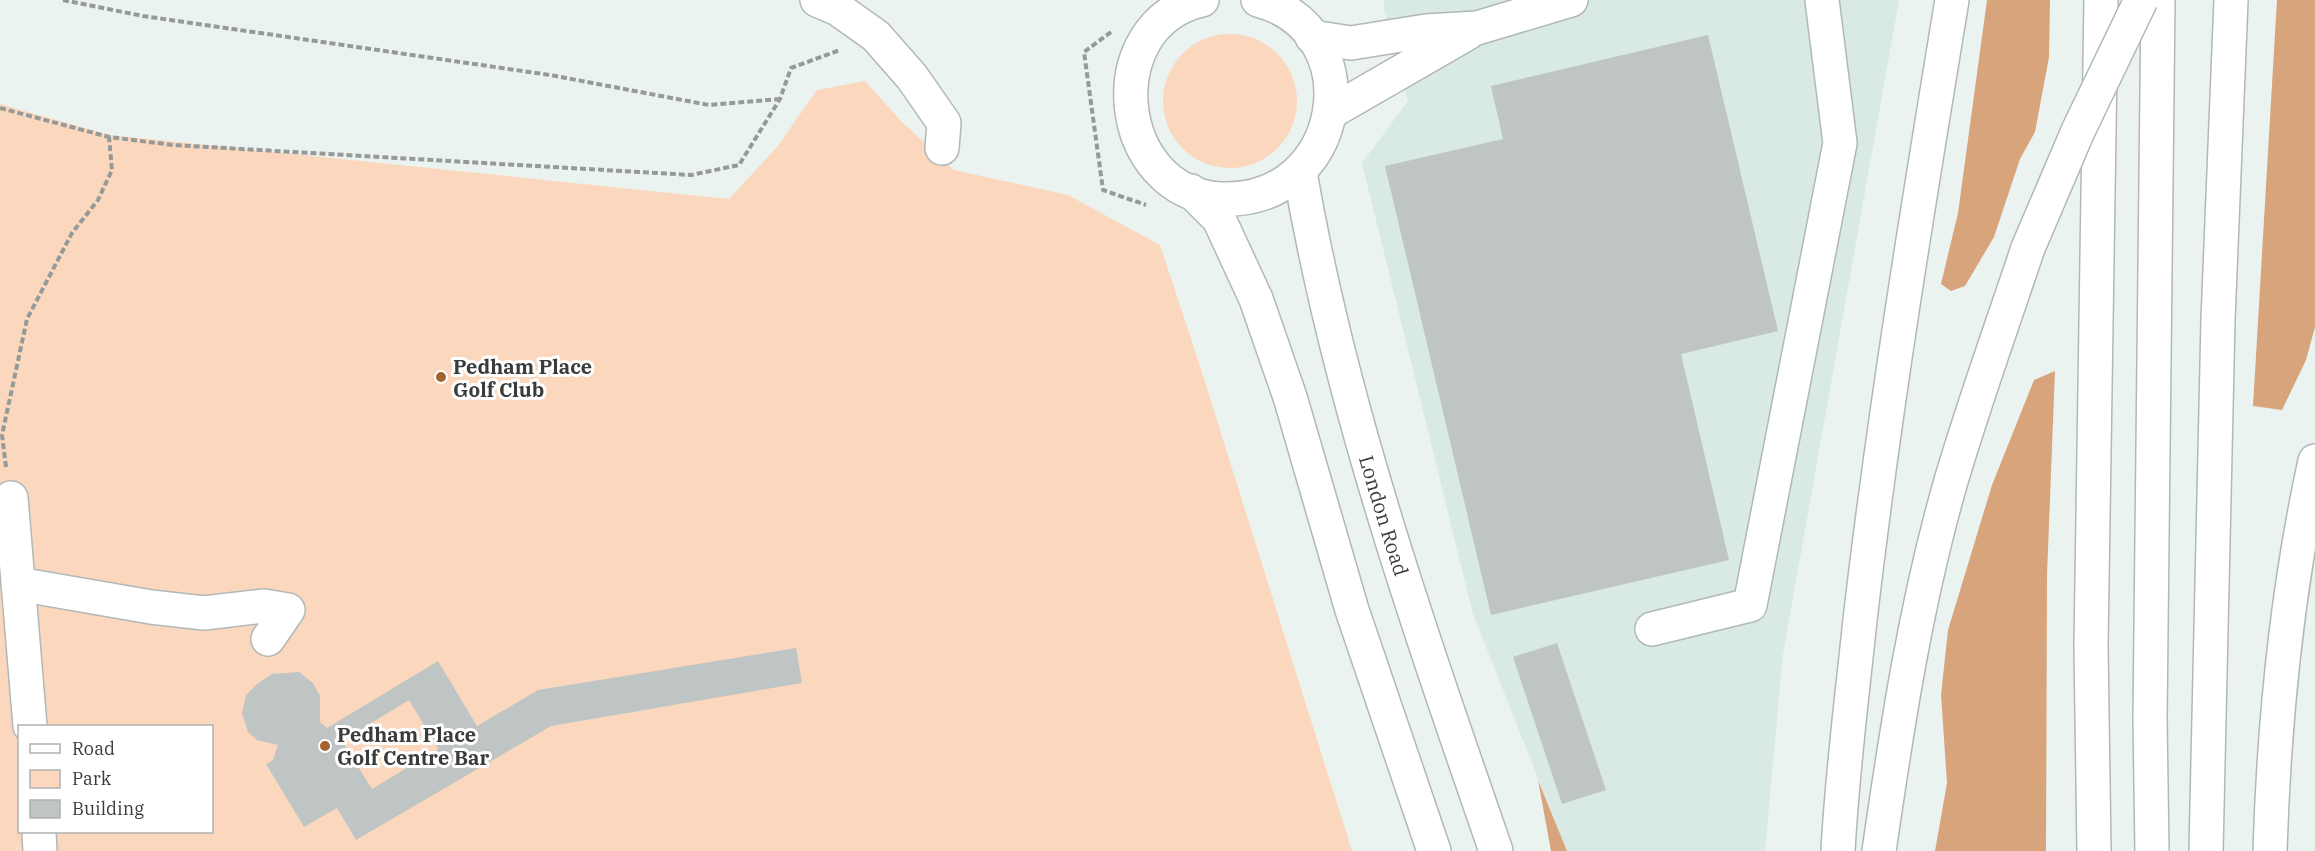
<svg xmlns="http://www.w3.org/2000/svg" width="2315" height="851" font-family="'IBM Plex Serif',serif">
<rect width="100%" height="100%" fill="#ebf3f1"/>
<path fill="#d8e9e6" d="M1384,0H1899L1783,654L1765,851H1567L1473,614L1362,163L1408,101L1384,9Z"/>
<path fill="#fbd8bd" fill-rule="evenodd" d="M1163 101a67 67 0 1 1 134 0a67 67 0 1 1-134 0Z
M865,81L902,122L954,170L1068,195L1160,245L1199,363L1352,851H0V104L110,135L729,199L777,147L817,90ZM20,726H212V832H20Z"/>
<path fill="#d8a47c" d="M1987,0H2050L2049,57L2035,132L2020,159L1994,237L1965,286L1951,291L1941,284L1958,213Z
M2277,0H2315V327L2306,360L2282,410L2253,406Z
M2055,371L2047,575L2046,851H1935L1947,783L1941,695L1948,630L1992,485L2034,380Z
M1538,780L1567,851H1551Z"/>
<path fill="#bec5c4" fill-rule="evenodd" d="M1708,35L1778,331L1681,354L1729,560L1491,615L1385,166L1503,139L1491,86Z
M1557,643L1606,790L1562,804L1513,657Z
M796,648L802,683L551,726L356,840L337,808L304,827L266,764L273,760L278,745L257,740L248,732L242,713L246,695L257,684L272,674L299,672L313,683L320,696V722L327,728L438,661L477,726L538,690ZM409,700L438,749L372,789L342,741Z"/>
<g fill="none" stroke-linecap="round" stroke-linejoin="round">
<defs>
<path id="minor" d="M817,0L838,9L876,36L912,77L944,123L942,148
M1312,37L1351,43L1426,31L1477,28L1571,0
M1331,112L1468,33
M11,498L30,726
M18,584L151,607L204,613L264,606L288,610L268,639
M1652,629L1750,605L1840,143L1822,0
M39,832L40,851"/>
<g id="major">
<path d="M1202,0C1096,24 1113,194 1222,199C1344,204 1374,31 1258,0"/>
<path id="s1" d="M1300,172C1340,405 1419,628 1496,851"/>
<path d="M1191,191L1219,219L1256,299L1290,397L1352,610L1434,851"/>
</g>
<path id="highway" d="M1838,851C1842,774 1852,697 1860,620C1884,413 1918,206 1952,0
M1879,851C1897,727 1916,602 1951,481C1974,403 2002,326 2028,248
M2094,851L2091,646L2101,0
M2152,851L2150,718L2158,0
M2206,851L2218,320L2231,0
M2270,851C2274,721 2287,589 2315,461"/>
</defs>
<use href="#minor" stroke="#b1b8b7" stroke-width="36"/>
<use href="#major" stroke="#b1b8b7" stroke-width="36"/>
<use href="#highway" stroke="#b1b8b7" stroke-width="36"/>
<path stroke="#959a99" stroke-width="4" stroke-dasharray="6 3" stroke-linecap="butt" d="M63,0L143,16L550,75L709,105L780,99
M1111,32L1084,52L1103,190L1146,205
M0,108L109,137L173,145L691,175L739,165L780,99L791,68L840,50
M6,467L2,435L27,319L72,233L98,200L112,170L109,137"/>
<use href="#minor" stroke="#fff" stroke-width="33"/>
<use href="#major" stroke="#fff" stroke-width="33"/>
<use href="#highway" stroke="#fff" stroke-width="33"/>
<defs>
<path id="highway-bridge" d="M2028,248L2078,131L2141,0"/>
</defs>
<use href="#highway-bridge" stroke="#b1b8b7" stroke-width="36" stroke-linecap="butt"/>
<use href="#highway-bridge" stroke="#fff" stroke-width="33"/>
</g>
<g fill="#a3632c" stroke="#fff" stroke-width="2">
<circle cx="441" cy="377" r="6"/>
<circle cx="325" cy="746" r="6"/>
</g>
<g text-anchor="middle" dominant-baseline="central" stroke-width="6" stroke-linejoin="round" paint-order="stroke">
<g font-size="20" font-weight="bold" fill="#3a3c3c" stroke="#fff" text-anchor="start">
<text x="453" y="366">Pedham Place<tspan x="453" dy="23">Golf Club</tspan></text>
<text x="337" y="734">Pedham Place<tspan x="337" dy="23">Golf Centre Bar</tspan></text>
</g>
<g font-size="20" fill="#3a3c3c" stroke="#fff">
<text stroke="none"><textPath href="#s1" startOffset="354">London Road</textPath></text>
</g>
</g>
<rect x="18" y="725" width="195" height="108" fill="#ffffff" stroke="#b0b1b1" stroke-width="1.5"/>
<rect x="30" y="744" width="30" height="9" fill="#ffffff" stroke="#b0b1b1" stroke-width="1.5"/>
<text x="72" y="755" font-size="18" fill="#3a3c3c">Road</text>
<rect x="30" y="770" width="30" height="18" fill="#fbd8bd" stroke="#b0b1b1" stroke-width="1.5"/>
<text x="72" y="785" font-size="18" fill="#3a3c3c">Park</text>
<rect x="30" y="800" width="30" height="18" fill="#bec5c4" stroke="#b0b1b1" stroke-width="1.5"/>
<text x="72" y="815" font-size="18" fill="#3a3c3c">Building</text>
</svg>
